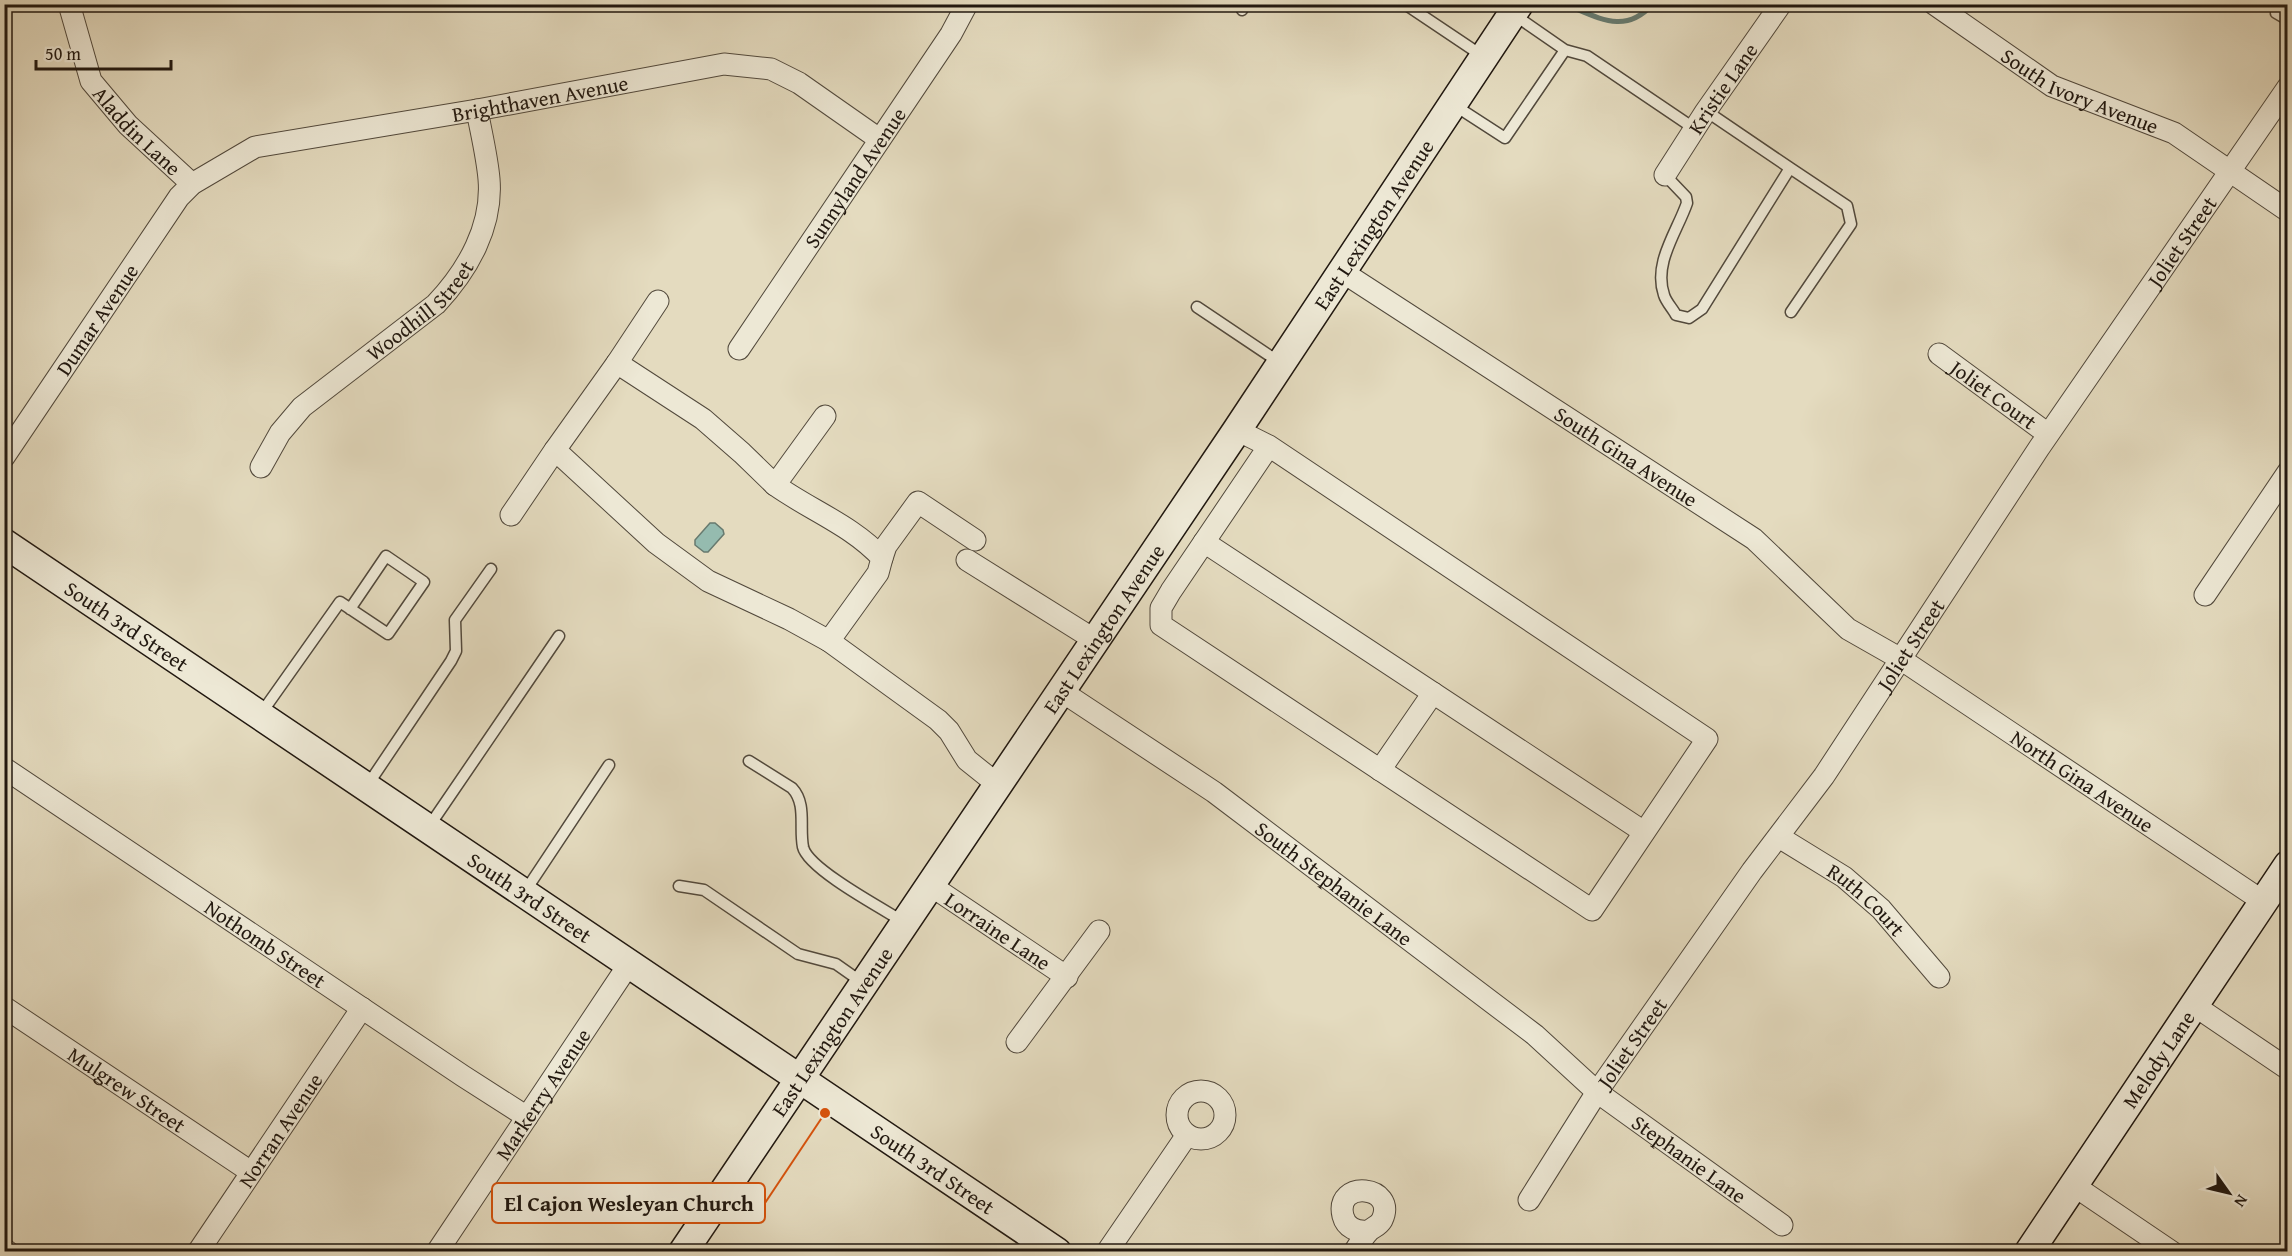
<svg xmlns="http://www.w3.org/2000/svg" width="2292" height="1256" font-family="'Gentium Book Plus',serif">
<rect width="100%" height="100%" fill="#e4dbbf"/>
<filter id="stains"><feTurbulence type="fractalNoise" baseFrequency=".00333" numOctaves="4"/><feColorMatrix values="0 0 0 0 .2 0 0 0 0 .09 0 0 0 0 .02 0 0 0 .5 -.17"/></filter>
<radialGradient id="worn" r=".72"><stop offset=".6" stop-color="#630" stop-opacity="0"/><stop offset="1" stop-color="#630" stop-opacity=".3"/></radialGradient>
<path fill="#95bbaf" stroke="#677a6f" stroke-width="1.5" d="M710,523H715L723,530L724,534L708,552H704L695,545V540Z"/>
<g fill="none" stroke-linecap="round" stroke-linejoin="round">
<path stroke="#677a6f" stroke-width="5" d="M1564,4C1598,17 1624,36 1653,4
M2161,4H2179"/>
<defs>
<path id="lane" d="M1241,4L1242,10
M1405,4L1484,57
M2277,4L2276,13L2288,20
M1565,50L1587,56L1695,129
M1454,105L1505,138L1565,50L1513,14
M1706,111L1790,168
M1665,175L1686,197L1687,203C1677,232 1653,263 1664,295C1666,302 1673,309 1676,315L1689,318L1702,309L1790,168L1847,206L1851,224L1791,312
M1197,307L1279,362
M260,715L340,602L388,634L424,582L386,556L350,609
M749,761L792,788C807,804 799,827 803,847C808,869 883,909 904,922
M367,786L451,661L456,651L455,620L491,569
M428,828L559,636
M679,886L704,890L798,954L836,964L863,983
M524,893L609,765"/>
<g id="street">
<path id="s1" d="M69,4L91,81L128,125L192,184"/>
<path id="s2" d="M1934,4L2052,86L2174,133L2288,211"/>
<path id="s3" d="M1665,175L1706,111L1781,4"/>
<path id="s4" d="M1341,271L1754,539L1848,629L1899,658L2264,902"/>
<path d="M658,301L617,363L555,450L656,543L708,581L789,619L829,641L938,720L949,731L967,760L997,784"/>
<path id="s5" d="M739,349L951,34L967,4"/>
<path id="s6" d="M1939,354L2048,434"/>
<path d="M617,363L703,419L742,453L775,485L825,416"/>
<path d="M1237,430L1269,446L1707,739L1592,910L1161,625V608L1171,591L1269,446"/>
<path id="s7" d="M4,457L179,197L192,184L255,147L477,110L724,64L771,69L799,83L879,139"/>
<path id="s8" d="M261,467L280,433L302,407L436,304C468,270 493,226 489,179C487,156 481,132 477,110"/>
<path d="M775,485C810,510 853,526 882,558L878,573L829,641"/>
<path d="M511,515L555,450"/>
<path d="M1204,542L1644,832"/>
<path d="M882,558L886,546L918,502L975,540"/>
<path d="M967,560L1095,640"/>
<path d="M2205,595L2288,472"/>
<path id="s9" d="M1061,691L1214,792L1535,1035L1597,1092L1782,1225"/>
<path id="s10" d="M4,768L463,1076L527,1117"/>
<path d="M1380,770L1433,693"/>
<path id="s11" d="M1779,837L1844,877L1881,909L1939,977"/>
<path id="s12" d="M930,885L1067,977"/>
<path d="M2195,1006L2288,1069"/>
<path id="s13" d="M4,1007L251,1172"/>
<path d="M1017,1042L1099,931"/>
<circle cx="1201" cy="1115" r="24"/>
<path d="M2073,1185L2172,1252"/>
<path id="s14" d="M1529,1200L1597,1092L1752,871L1824,776L2039,448L2288,87"/>
<path d="M4,1249L8,1252"/>
<path id="s15" d="M198,1252L362,1008"/>
<path id="s16" d="M437,1252L629,964"/>
<path d="M1107,1252L1187,1135"/>
<path d="M1354,1252C1359,1245 1363,1237 1368,1232C1372,1227 1378,1227 1382,1220C1398,1185 1334,1179 1343,1216C1346,1228 1357,1232 1368,1231"/>
</g>
<g id="secondary">
<path id="s17" d="M4,543L1057,1252"/>
<path id="s18" d="M683,1252L1237,430L1519,4"/>
<path id="s19" d="M2029,1252L2288,865"/>
</g>
</defs>
<use href="#lane" stroke="#52493c" stroke-width="13"/>
<use href="#street" stroke="#52493c" stroke-width="23"/>
<use href="#secondary" stroke="#211810" stroke-width="31"/>
<use href="#lane" stroke="#ede8d5" stroke-width="10"/>
<use href="#street" stroke="#ede8d5" stroke-width="21"/>
<use href="#secondary" stroke="#ede8d5" stroke-width="28"/>
</g>
<g text-anchor="middle" dominant-baseline="central" stroke-width="4.5" stroke-linejoin="round" paint-order="stroke">
<g font-size="21" fill="#211810" stroke="#ede8d5">
<text stroke="none"><textPath href="#s3" startOffset="104">Kristie Lane</textPath></text>
<text stroke="none"><textPath href="#s2" startOffset="171">South Ivory Avenue</textPath></text>
<text stroke="none"><textPath href="#s7" startOffset="694">Brighthaven Avenue</textPath></text>
<text stroke="none"><textPath href="#s1" startOffset="148">Aladdin Lane</textPath></text>
<text stroke="none"><textPath href="#s5" startOffset="207">Sunnyland Avenue</textPath></text>
<text stroke="none"><textPath href="#s18" startOffset="1238">East Lexington Avenue</textPath></text>
<text stroke="none"><textPath href="#s14" startOffset="1160">Joliet Street</textPath></text>
<text stroke="none"><textPath href="#s8" startOffset="226">Woodhill Street</textPath></text>
<text stroke="none"><textPath href="#s7" startOffset="166">Dumar Avenue</textPath></text>
<text stroke="none"><textPath href="#s6" startOffset="68">Joliet Court</textPath></text>
<text stroke="none"><textPath href="#s4" startOffset="340">South Gina Avenue</textPath></text>
<text stroke="none"><textPath href="#s17" startOffset="148">South 3rd Street</textPath></text>
<text stroke="none"><textPath href="#s18" startOffset="752">East Lexington Avenue</textPath></text>
<text stroke="none"><textPath href="#s14" startOffset="674">Joliet Street</textPath></text>
<text stroke="none"><textPath href="#s4" startOffset="902">North Gina Avenue</textPath></text>
<text stroke="none"><textPath href="#s9" startOffset="334">South Stephanie Lane</textPath></text>
<text stroke="none"><textPath href="#s17" startOffset="634">South 3rd Street</textPath></text>
<text stroke="none"><textPath href="#s11" startOffset="108">Ruth Court</textPath></text>
<text stroke="none"><textPath href="#s12" startOffset="82">Lorraine Lane</textPath></text>
<text stroke="none"><textPath href="#s10" startOffset="315">Nothomb Street</textPath></text>
<text stroke="none"><textPath href="#s18" startOffset="266">East Lexington Avenue</textPath></text>
<text stroke="none"><textPath href="#s14" startOffset="188">Joliet Street</textPath></text>
<text stroke="none"><textPath href="#s19" startOffset="232">Melody Lane</textPath></text>
<text stroke="none"><textPath href="#s13" startOffset="148">Mulgrew Street</textPath></text>
<text stroke="none"><textPath href="#s16" startOffset="190">Markerry Avenue</textPath></text>
<text stroke="none"><textPath href="#s15" startOffset="147">Norran Avenue</textPath></text>
<text stroke="none"><textPath href="#s9" startOffset="784">Stephanie Lane</textPath></text>
<text stroke="none"><textPath href="#s17" startOffset="1120">South 3rd Street</textPath></text>
</g>
</g>
<path fill="none" stroke="#d4520c" stroke-width="2" d="M825 1113L765 1203"/>
<circle fill="#d4520c" stroke="#ede8d5" stroke-width="2" cx="825" cy="1113" r="6"/>
<rect fill="#ede8d5" stroke="#d4520c" stroke-width="2" x="492" y="1183" width="273" height="40" rx="6"/>
<g font-size="22" text-anchor="middle" font-weight="bold" fill="#211810">
<text x="629" y="1211">El Cajon Wesleyan Church</text>
</g>
<rect width="2292" height="1256" fill="none" stroke="#e4dbbf" stroke-width="24"/>
<rect x="6" y="6" width="2280" height="1244" fill="none" stroke="#211810" stroke-width="3"/>
<rect x="12" y="12" width="2268" height="1232" fill="none" stroke="#211810" stroke-width="1.5"/>
<g transform="translate(2229 1193) rotate(124)" stroke="#ede8d5" stroke-width="4.5" paint-order="stroke">
<path d="M0-4.5L10 22L0 15L-10 22Z" fill="#211810"/>
<text y="-9" font-size="16" font-weight="bold" text-anchor="middle" fill="#211810">N</text>
</g>
<path d="M36 60v9h135v-9" fill="none" stroke="#211810" stroke-width="3"/>
<text x="45" y="60" font-size="18" fill="#211810" stroke="#ede8d5" stroke-width="4.5" paint-order="stroke">50 m</text>
<rect width="100%" height="100%" filter="url(#stains)"/>
<rect width="100%" height="100%" fill="url(#worn)"/>
</svg>
